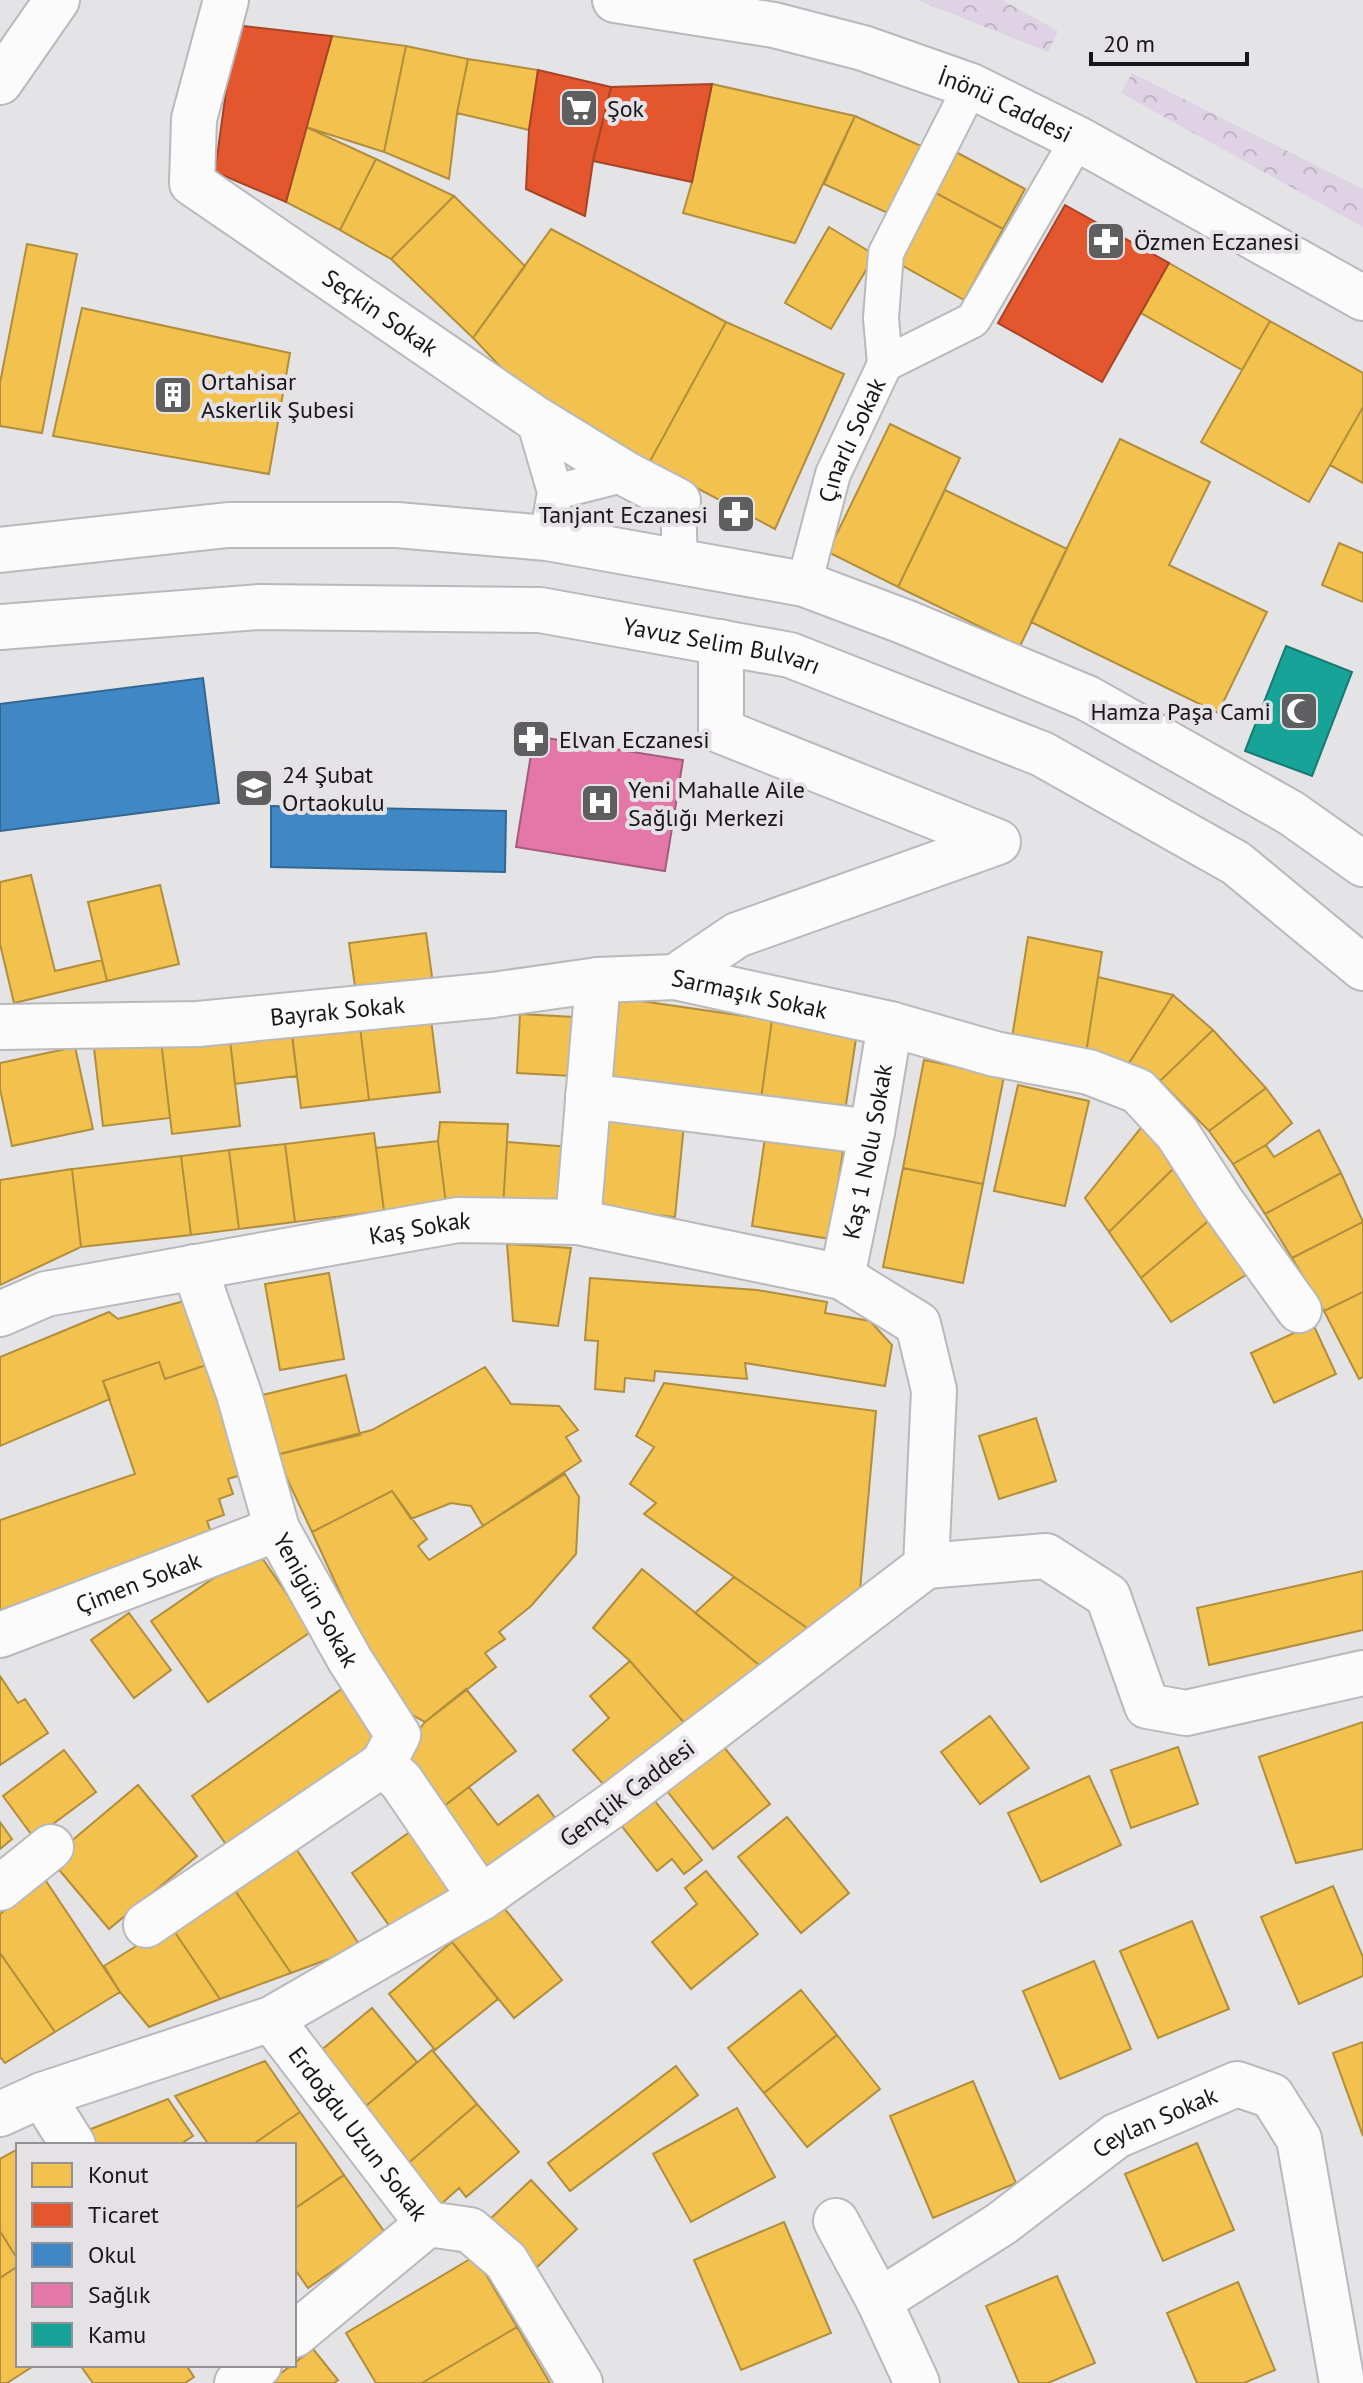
<svg xmlns="http://www.w3.org/2000/svg" width="1363" height="2383" font-family="'PT Sans',sans-serif">
<defs>
<pattern id="park-crowns" width="20" height="18" patternUnits="userSpaceOnUse" patternTransform="scale(2)"><rect width="20" height="18" fill="#ded2e4"/><path d="M2 6a3 3 0 1 1 6 0M12 15a3 3 0 1 1 6 0" fill="none" stroke="#beb4c3"/></pattern>
</defs>
<rect width="100%" height="100%" fill="#e4e3e5"/>
<path fill="url(#park-crowns)" d="M917,0H1002L1058,31L1048,52Z
M1132,73L1363,189V227L1121,93Z"/>
<path fill="#f2c14e" stroke="#b18e3e" stroke-width="2" d="M332,36L406,46L384,152L306,127Z
M406,46L468,59L457,113L449,179L384,152Z
M468,59L538,70L529,130L457,113Z
M712,84L855,116L795,243L683,213L692,182Z
M855,116L921,146L890,214L824,184Z
M306,127L376,159L340,230L286,202Z
M956,152L1025,189L1003,229L934,192Z
M376,159L454,196L391,259L340,230Z
M934,192L1003,229L964,300L896,262Z
M454,196L525,266L473,338L391,259Z
M829,227L875,255L831,329L785,303Z
M551,229L726,322L649,463L514,381L473,338Z
M27,244L77,254L42,433L0,426V383Z
M1169,263L1270,321L1242,370L1141,313Z
M82,308L290,353L269,474L53,436Z
M1270,321L1363,373V407L1309,502L1201,442Z
M726,322L844,374L775,529L649,463Z
M1363,407V483L1330,465Z
M890,424L960,458L898,587L828,552Z
M1120,439L1210,482L1169,565L1267,612L1218,713L1031,622Z
M945,490L1067,549L1020,646L898,587Z
M1339,543L1363,553V602L1322,585Z
M31,875L55,971L102,960L107,981L14,1003L0,944V882Z
M160,885L179,964L107,981L88,902Z
M426,933L433,984L356,994L349,943Z
M1028,937L1102,952L1086,1053L1012,1038Z
M1098,977L1173,995L1129,1063L1086,1053Z
M1173,995L1213,1030L1160,1081L1129,1063Z
M620,998L772,1020L761,1099L609,1077Z
M520,1014L574,1017L572,1076L517,1073Z
M431,1019L440,1092L369,1100L360,1027Z
M772,1020L857,1032L845,1111L761,1099Z
M291,1024L297,1076L235,1084L229,1031Z
M360,1027L369,1100L301,1108L292,1036Z
M1213,1030L1266,1088L1209,1131L1160,1081Z
M229,1031L240,1126L172,1134L161,1040Z
M161,1040L170,1118L103,1126L94,1048Z
M75,1047L93,1129L12,1146L0,1089V1063Z
M924,1060L1004,1076L983,1184L903,1168Z
M1018,1085L1089,1101L1065,1206L994,1191Z
M1266,1088L1292,1123L1266,1145L1233,1164L1209,1131Z
M606,1117L684,1124L675,1217L597,1209Z
M1148,1119L1178,1164L1109,1232L1085,1198Z
M440,1122L508,1124L503,1208L446,1204L438,1141Z
M1319,1130L1341,1173L1265,1214L1233,1164L1266,1145L1274,1157Z
M766,1131L844,1144L830,1239L752,1226Z
M374,1133L384,1211L295,1222L285,1144Z
M438,1141L446,1204L384,1211L376,1148Z
M507,1142L570,1147L566,1213L503,1208Z
M285,1144L295,1222L239,1229L229,1150Z
M229,1150L239,1229L191,1235L181,1156Z
M181,1156L191,1235L81,1247L72,1169Z
M1178,1164L1213,1217L1141,1278L1109,1232Z
M903,1168L983,1184L963,1283L883,1267Z
M72,1169L81,1247L0,1285V1180Z
M1341,1173L1363,1222L1292,1258L1265,1214Z
M1213,1217L1249,1273L1171,1322L1141,1278Z
M1363,1222V1292L1324,1311L1292,1258Z
M507,1244L571,1248L558,1326L513,1321Z
M329,1273L344,1359L280,1370L265,1284Z
M590,1278L757,1290L827,1302L825,1313L870,1321L892,1345L885,1386L745,1363L747,1379L655,1371L654,1381L625,1378L624,1392L595,1389L598,1341L585,1340Z
M1363,1292V1377L1359,1379L1324,1311Z
M188,1300L212,1363L165,1379L159,1362L103,1381L110,1399L0,1446V1357L109,1312L118,1319Z
M1313,1324L1336,1374L1274,1403L1251,1353Z
M159,1362L165,1379L212,1363L250,1472L228,1479L233,1494L219,1499L224,1515L207,1521L214,1541L0,1614V1520L135,1474L103,1381Z
M485,1367L511,1404L559,1406L578,1430L566,1437L581,1461L483,1526L471,1506L451,1503L411,1519L392,1491L312,1532L276,1455L372,1430Z
M346,1375L360,1435L276,1455L262,1395Z
M664,1383L876,1411L860,1590L813,1632L644,1514L656,1503L630,1484L654,1447L636,1436Z
M1036,1418L1056,1481L999,1499L979,1436Z
M565,1474L579,1497L576,1554L531,1606L499,1632L505,1639L485,1653L496,1667L425,1722L391,1703L312,1532L392,1491L427,1539L418,1546L429,1560Z
M256,1549L312,1631L208,1702L151,1621Z
M642,1569L764,1669L687,1726L630,1661L593,1628Z
M1363,1571V1630L1209,1665L1197,1608Z
M734,1577L813,1632L764,1669L695,1613Z
M129,1613L171,1670L134,1698L91,1640Z
M630,1661L687,1726L611,1793L573,1750L609,1718L590,1696Z
M0,1676L18,1703L25,1699L48,1733L0,1765Z
M343,1688L382,1742L230,1850L192,1796Z
M466,1689L516,1751L435,1813L397,1759L425,1722Z
M990,1716L1029,1768L980,1804L941,1752Z
M1363,1722V1849L1296,1863L1259,1757Z
M719,1741L770,1804L713,1849L663,1786Z
M1178,1747L1198,1804L1131,1828L1111,1770Z
M64,1750L96,1792L34,1838L3,1796Z
M1089,1776L1121,1845L1041,1882L1008,1813Z
M138,1785L197,1856L109,1929L50,1859Z
M469,1787L498,1825L538,1795L561,1826L486,1883L435,1813Z
M650,1795L702,1860L684,1874L672,1859L657,1871L617,1820Z
M787,1817L849,1893L801,1933L738,1857Z
M0,1822L12,1839L0,1849Z
M414,1829L455,1888L395,1934L352,1873Z
M295,1847L361,1947L291,1973L232,1886Z
M706,1871L758,1934L691,1989L652,1942L697,1904L685,1888Z
M44,1878L120,1992L55,2032L0,1953V1914Z
M232,1886L291,1973L220,1999L170,1925Z
M1333,1886L1363,1957V1976L1299,2004L1261,1917Z
M500,1903L562,1980L514,2018L452,1942Z
M1192,1921L1229,2009L1158,2038L1120,1951Z
M170,1925L220,1999L149,2027L120,1992L104,1966Z
M452,1942L498,1999L435,2050L389,1994Z
M0,1953L55,2032L5,2063L0,2057Z
M1094,1961L1131,2049L1060,2079L1023,1991Z
M801,1990L837,2035L764,2093L728,2048Z
M372,2008L417,2062L359,2112L313,2057Z
M837,2035L880,2089L807,2147L764,2093Z
M1363,2042V2136L1333,2053Z
M432,2050L477,2104L405,2166L359,2112Z
M265,2061L300,2112L252,2145H209L175,2096Z
M676,2066L698,2095L570,2191L548,2163Z
M973,2081L1016,2183L933,2218L890,2116Z
M168,2099L193,2136L179,2145H91L83,2132Z
M477,2104L519,2152L466,2197L459,2188L439,2206L405,2166Z
M737,2108L775,2177L691,2222L653,2154Z
M300,2112L344,2175L294,2209V2145H252Z
M1197,2143L1234,2230L1163,2261L1125,2174Z
M18,2149V2260L0,2231V2159Z
M344,2175L386,2234L308,2288L294,2268V2209Z
M531,2180L577,2229L535,2269L488,2221Z
M784,2222L831,2333L741,2370L694,2260Z
M0,2231L18,2260V2266L0,2278Z
M475,2256L517,2327L422,2383H376L346,2333Z
M18,2266V2365H35L7,2383H0V2278Z
M1057,2276L1095,2363L1048,2383H1019L986,2306Z
M1238,2282L1275,2370L1244,2383H1197L1167,2313Z
M517,2327L550,2383H422Z
M313,2349L338,2380L334,2383H268Z
M80,2365H186L194,2377L185,2383H93Z"/>
<path fill="#e4572e" stroke="#a74427" stroke-width="2" d="M235,25L332,36L286,202L215,172Z
M538,70L611,87L593,161L585,216L526,189L529,130Z
M712,84L692,182L593,161L611,87Z
M1065,205L1169,263L1102,382L998,323Z"/>
<path fill="#3f88c5" stroke="#336691" stroke-width="2" d="M203,678L219,803L0,831V704Z
M271,806L506,811L505,872L271,867Z"/>
<path fill="#e377a8" stroke="#a65a7d" stroke-width="2" d="M534,736L683,760L665,871L516,847Z"/>
<path fill="#17a398" stroke="#177972" stroke-width="2" d="M1286,646L1352,672L1312,776L1245,751Z"/>
<g fill="none" stroke-linecap="round" stroke-linejoin="round">
<defs>
<g id="pedestrian">
<path d="M885,364L881,318L886,253L971,86"/>
<path d="M533,417L555,492L547,538"/>
<path d="M555,492L626,474"/>
<path d="M678,501L680,563"/>
<path id="s1" d="M804,584L833,474L885,364L973,320L1078,139"/>
</g>
<g id="minor">
<path id="s2" d="M226,0L194,119L192,183L533,417L626,474L678,501"/>
<path d="M0,82L57,0"/>
<path d="M675,977L737,935L998,842L721,731V642"/>
<path id="s3" d="M0,1027L198,1024L493,995L598,980L675,977L890,1024L995,1054L1089,1072L1138,1091L1177,1133L1221,1201L1299,1310"/>
<path d="M588,1096L872,1132"/>
<path d="M578,1222L598,980"/>
<path id="s4" d="M194,1267L239,1394L277,1529L350,1660L398,1735L383,1764L401,1781L481,1898"/>
<path id="s5" d="M842,1277L872,1132L890,1024"/>
<path id="s6" d="M0,1314L46,1294L458,1220L578,1222L842,1277L918,1324L934,1390L926,1566L614,1804L481,1898L271,2019L42,2095L0,2114"/>
<path d="M926,1566L1046,1556L1108,1596L1147,1706L1186,1713L1363,1673"/>
<path id="s7" d="M0,1635L277,1529"/>
<path d="M0,1888L51,1847"/>
<path d="M146,1925L383,1764"/>
<path id="s8" d="M271,2019L428,2224"/>
<path d="M42,2095L73,2145"/>
<path d="M836,2221L879,2301L917,2383"/>
<path d="M428,2224L470,2230L506,2261L580,2383"/>
<path id="s9" d="M879,2301L1001,2224L1116,2136L1237,2084L1272,2096L1299,2139L1342,2383"/>
<path d="M294,2335L428,2224"/>
<path d="M237,2383L259,2365"/>
</g>
<g id="tertiary">
<path id="s10" d="M615,0L774,25L863,48L971,86L1078,139L1363,298"/>
</g>
<g id="secondary">
<path d="M0,550L228,525H397L547,538L804,584L905,622L1087,698L1291,813L1363,864"/>
<path id="s11" d="M0,627L259,607L540,610L790,655L1042,754L1236,863L1363,968"/>
</g>
</defs>
<use href="#pedestrian" stroke="#b9b8ba" stroke-width="38"/>
<use href="#minor" stroke="#b9b8ba" stroke-width="48"/>
<use href="#tertiary" stroke="#b9b8ba" stroke-width="48"/>
<use href="#secondary" stroke="#b9b8ba" stroke-width="48"/>
<use href="#pedestrian" stroke="#fbfbfb" stroke-width="34"/>
<use href="#minor" stroke="#fbfbfb" stroke-width="44"/>
<use href="#tertiary" stroke="#fbfbfb" stroke-width="44"/>
<use href="#secondary" stroke="#fbfbfb" stroke-width="44"/>
</g>
<defs>
<symbol id="supermarket-square" viewBox="-11 -11 22 22"><rect x="-9" y="-9" width="18" height="18" rx="4" fill="#5f5e60" stroke="#e5e2e6"/><path d="M-6-5.5h2.5l.6 2H6L4.5 2H-2.5L-4.4-4H-6ZM-1.5 3.2a1.3 1.3 0 1 0 .1 0ZM3 3.2a1.3 1.3 0 1 0 .1 0Z" fill="#fff"/></symbol>
<symbol id="pharmacy-square" viewBox="-11 -11 22 22"><rect x="-9" y="-9" width="18" height="18" rx="4" fill="#5f5e60" stroke="#e5e2e6"/><path d="M-2-6h4v4h4v4h-4v4h-4v-4h-4v-4h4Z" fill="#fff"/></symbol>
<symbol id="building-square" viewBox="-11 -11 22 22"><rect x="-9" y="-9" width="18" height="18" rx="4" fill="#5f5e60" stroke="#e5e2e6"/><path d="M-4-6H4V6H1V3H-1V6H-4ZM-2.5-4.3h1.7v1.8h-1.7ZM.8-4.3h1.7v1.8H.8ZM-2.5-1h1.7V.8h-1.7ZM.8-1h1.7V.8H.8Z" fill="#fff"/></symbol>
<symbol id="mosque-square" viewBox="-11 -11 22 22"><rect x="-9" y="-9" width="18" height="18" rx="4" fill="#5f5e60" stroke="#e5e2e6"/><path d="M3.5-4.9A6 6 0 1 0 3.5 4.9A5 5 0 1 1 3.5-4.9Z" fill="#fff"/></symbol>
<symbol id="school-square" viewBox="-11 -11 22 22"><rect x="-9" y="-9" width="18" height="18" rx="4" fill="#5f5e60" stroke="#e5e2e6"/><path d="M0-5L7-2L0 1L-7-2ZM-4 1L0 2.5L4 1V4Q0 6-4 4Z" fill="#fff"/></symbol>
<symbol id="hospital-square" viewBox="-11 -11 22 22"><rect x="-9" y="-9" width="18" height="18" rx="4" fill="#5f5e60" stroke="#e5e2e6"/><path d="M-5-5h3v3.5h4V-5h3V5h-3V1.5h-4V5h-3Z" fill="#fff"/></symbol>
</defs>
<g fill-rule="evenodd">
<use href="#supermarket-square" x="557" y="86" width="44" height="44"/>
<use href="#pharmacy-square" x="1084" y="219" width="44" height="44"/>
<use href="#building-square" x="151" y="373" width="44" height="44"/>
<use href="#pharmacy-square" x="714" y="492" width="44" height="44"/>
<use href="#mosque-square" x="1277" y="689" width="44" height="44"/>
<use href="#pharmacy-square" x="509" y="717" width="44" height="44"/>
<use href="#school-square" x="232" y="766" width="44" height="44"/>
<use href="#hospital-square" x="578" y="781" width="44" height="44"/>
</g>
<g text-anchor="middle" dominant-baseline="central" stroke-width="8" stroke-linejoin="round" paint-order="stroke">
<g font-size="24" fill="#181718" stroke="#e5e2e6">
<text stroke="none"><textPath href="#s10" startOffset="406">İnönü Caddesi</textPath></text>
<text stroke="none"><textPath href="#s2" startOffset="416">Seçkin Sokak</textPath></text>
<text stroke="none"><textPath href="#s1" startOffset="152">Çınarlı Sokak</textPath></text>
<text stroke="none"><textPath href="#s11" startOffset="726">Yavuz Selim Bulvarı</textPath></text>
<text stroke="none"><textPath href="#s3" startOffset="754">Sarmaşık Sokak</textPath></text>
<text stroke="none"><textPath href="#s3" startOffset="338">Bayrak Sokak</textPath></text>
<text stroke="none"><textPath href="#s5" startOffset="128">Kaş 1 Nolu Sokak</textPath></text>
<text stroke="none"><textPath href="#s6" startOffset="430">Kaş Sokak</textPath></text>
<text stroke="none"><textPath href="#s7" startOffset="148">Çimen Sokak</textPath></text>
<text stroke="none"><textPath href="#s4" startOffset="356">Yenigün Sokak</textPath></text>
<text transform="translate(627 1793) rotate(-37)">Gençlik Caddesi</text>
<text stroke="none"><textPath href="#s9" startOffset="330">Ceylan Sokak</textPath></text>
<text stroke="none"><textPath href="#s8" startOffset="144">Erdoğdu Uzun Sokak</textPath></text>
</g>
<g font-size="24" fill="#181718" stroke="#e5e2e6" text-anchor="start">
<text x="607" y="108">Şok</text>
<text x="1134" y="241">Özmen Eczanesi</text>
<text x="201" y="381">Ortahisar<tspan x="201" dy="28">Askerlik Şubesi</tspan></text>
<text x="708" y="514" text-anchor="end">Tanjant Eczanesi</text>
<text x="1271" y="711" text-anchor="end">Hamza Paşa Cami</text>
<text x="559" y="739">Elvan Eczanesi</text>
<text x="282" y="774">24 Şubat<tspan x="282" dy="28">Ortaokulu</tspan></text>
<text x="628" y="789">Yeni Mahalle Aile<tspan x="628" dy="28">Sağlığı Merkezi</tspan></text>
</g>
</g>
<rect x="16" y="2143" width="280" height="224" fill="#e5e2e6" stroke="#939194" stroke-width="2"/>
<rect x="32" y="2163" width="40" height="24" fill="#f2c14e" stroke="#939194" stroke-width="2"/>
<text x="88" y="2183" font-size="24" fill="#181718">Konut</text>
<rect x="32" y="2203" width="40" height="24" fill="#e4572e" stroke="#939194" stroke-width="2"/>
<text x="88" y="2223" font-size="24" fill="#181718">Ticaret</text>
<rect x="32" y="2243" width="40" height="24" fill="#3f88c5" stroke="#939194" stroke-width="2"/>
<text x="88" y="2263" font-size="24" fill="#181718">Okul</text>
<rect x="32" y="2283" width="40" height="24" fill="#e377a8" stroke="#939194" stroke-width="2"/>
<text x="88" y="2303" font-size="24" fill="#181718">Sağlık</text>
<rect x="32" y="2323" width="40" height="24" fill="#17a398" stroke="#939194" stroke-width="2"/>
<text x="88" y="2343" font-size="24" fill="#181718">Kamu</text>
<path d="M1091 52v12h156v-12" fill="none" stroke="#181718" stroke-width="4"/>
<text x="1103" y="52" font-size="24" fill="#181718" stroke="#e5e2e6" stroke-width="6" paint-order="stroke">20 m</text>
</svg>
